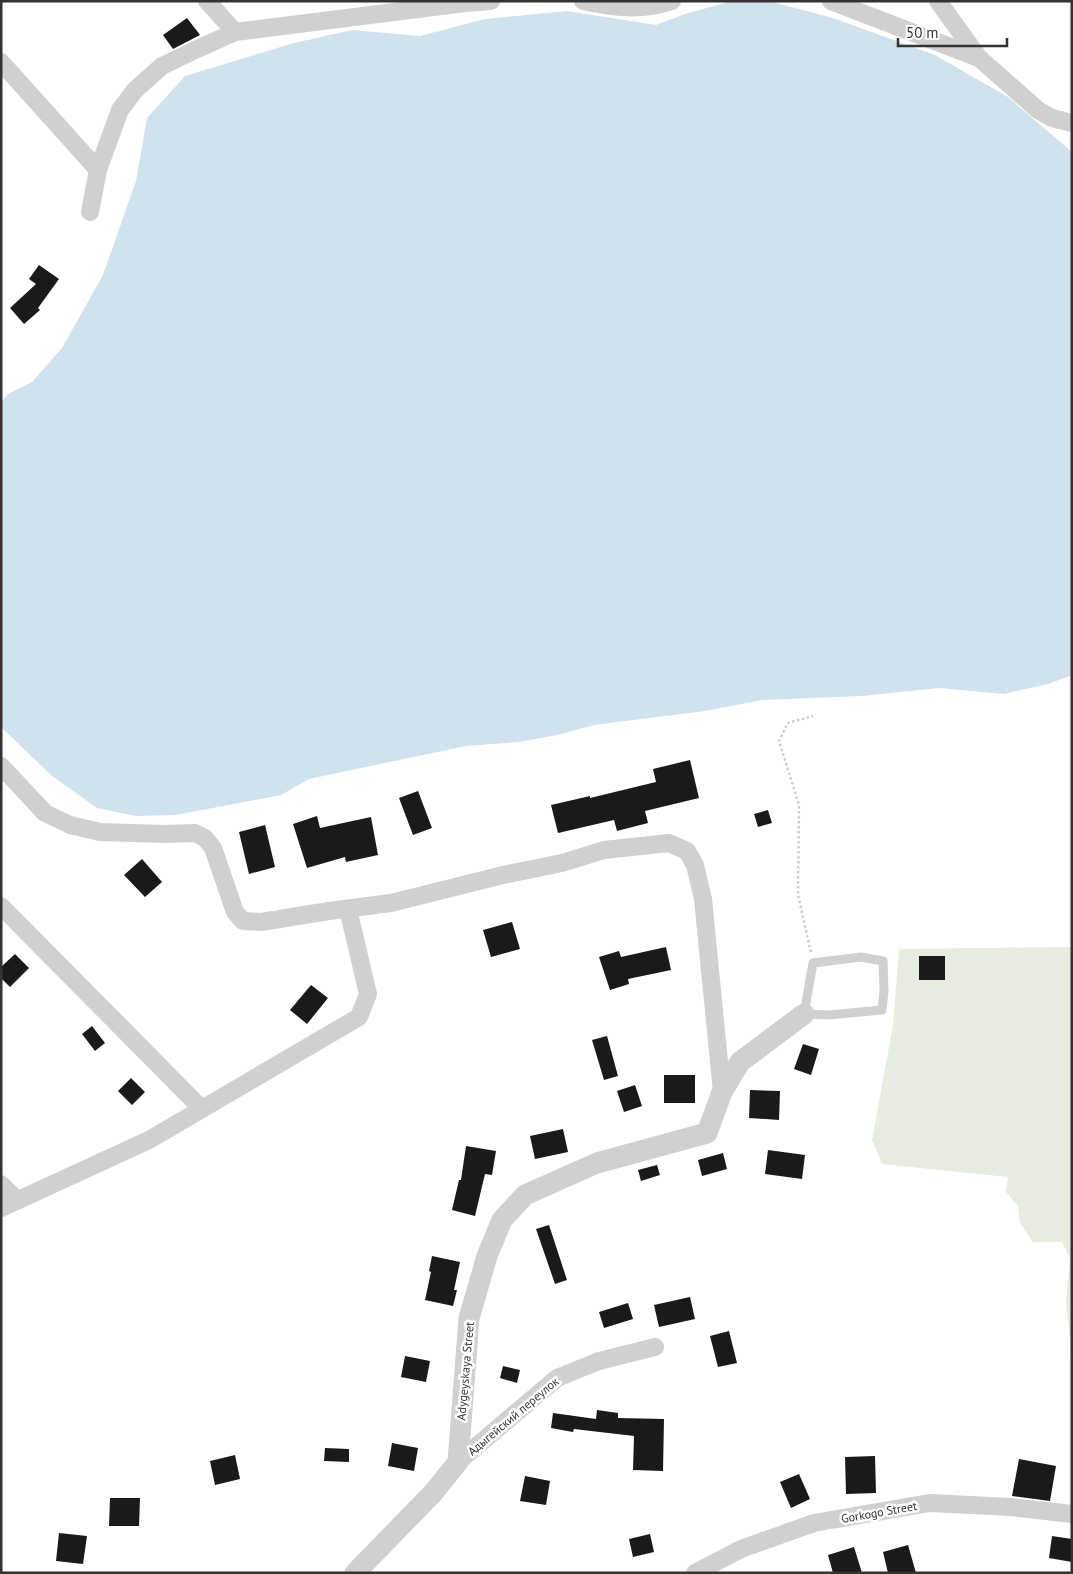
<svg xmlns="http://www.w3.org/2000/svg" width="1073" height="1574" font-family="'PT Sans',sans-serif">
<rect width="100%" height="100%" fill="#fff"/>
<path fill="#e6ecdf" d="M1072,947V1388L1070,1340L1066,1302L1070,1258L1062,1242H1033L1020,1223L1018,1206L1006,1192L1008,1177L882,1164L872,1140L893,1025L899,949Z"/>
<path fill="#cfe2ee" d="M732,1H769L833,18L935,55L1008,97L1072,152V675L1048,684L1004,694L939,688L863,696L762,700L705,711L594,725L557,735L519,742L466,746L385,763L309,779L281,795L176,815L136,816L97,808L52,776L1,727V402L8,394L32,382L62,348L103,275L136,181L147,118L185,76L294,43L352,30L420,36L485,19L567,11L656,25L685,14Z"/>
<path fill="#1a1a1a" d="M187,18L200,35L173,49L163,35Z
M39,265L59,279L38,308L40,310L24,324L10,308L36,284L29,279Z
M690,760L699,798L645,811L648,823L617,831L614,820L558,833L551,805L590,796V798L656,782L653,769Z
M418,791L432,828L413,835L399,798Z
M768,810L772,823L758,827L754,814Z
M317,816L320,828L371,817L378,855L346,862L345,857L307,868L293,824Z
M265,825L275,867L249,874L239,832Z
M142,859L162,882L145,897L124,875Z
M512,922L520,949L491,957L483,930Z
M666,947L671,970L628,979L629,984L610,990L599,957L619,951L621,957Z
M15,954L29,968L10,987L1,978V967Z
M919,956H945V980H919Z
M311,985L328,998L307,1024L290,1010Z
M92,1026L105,1043L95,1051L82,1034Z
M607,1036L618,1076L604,1080L592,1040Z
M803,1044L819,1049L811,1075L794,1069Z
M664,1075H695V1103H664Z
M131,1078L145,1092L132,1105L118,1091Z
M635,1085L642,1106L624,1112L617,1091Z
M750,1090L780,1091L779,1120L749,1118Z
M563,1129L568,1152L535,1159L530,1136Z
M466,1146L496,1151L492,1175L485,1174L475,1216L452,1210L459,1180H461Z
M768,1150L805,1155L802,1179L765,1174Z
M723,1153L727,1169L702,1176L698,1160Z
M657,1165L660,1175L641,1181L638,1170Z
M549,1225L567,1280L555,1284L536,1229Z
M432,1256L460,1262L454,1290H457L453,1306L425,1300L431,1272L429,1271Z
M690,1297L695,1319L659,1327L654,1305Z
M628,1303L633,1319L604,1328L599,1312Z
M729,1331L737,1363L718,1367L710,1336Z
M405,1356L430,1361L426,1382L401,1377Z
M503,1366L520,1370L517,1383L500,1378Z
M597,1410L618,1413V1418L664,1419L663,1471L633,1470L634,1436L574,1429L573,1432L551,1428L553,1413L596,1419Z
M392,1443L418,1448L414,1471L388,1466Z
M325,1448L349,1449V1462L324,1461Z
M235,1455L240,1479L215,1485L210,1461Z
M875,1456L876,1493L846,1494L845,1457Z
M1019,1459L1056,1466L1050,1501L1012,1496Z
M799,1474L810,1499L791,1508L780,1482Z
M525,1476L550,1481L546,1505L520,1501Z
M110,1498H140L139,1526H109Z
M59,1533L87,1536L83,1564L56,1561Z
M650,1534L654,1552L633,1557L629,1539Z
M1052,1536L1072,1539V1562L1049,1558Z
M908,1545L916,1573H888L883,1552Z
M854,1547L862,1573H833L828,1555Z"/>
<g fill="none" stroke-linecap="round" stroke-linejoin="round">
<path stroke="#cdcdcd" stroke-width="2.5" stroke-dasharray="2.5 2.5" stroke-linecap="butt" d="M811,952L798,895L799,805L779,741L788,723L813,716"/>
<path stroke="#d0d0d0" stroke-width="9" d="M861,957L883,961L884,991L882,1010L829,1015L804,1014L813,963Z"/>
<path stroke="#d0d0d0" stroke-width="18" d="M207,1L235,32
M583,1C614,8 642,11 672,1
M831,1L979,58L1038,110L1052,118L1072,123
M938,1L979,58
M1,62L98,170L90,212
M98,170L120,110L135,90L162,66L195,50L235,32L465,3L491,1
M1,766L45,813L70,825L100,832L165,834L195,833L205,838L213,848L235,912L243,921L261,922L329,911L391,903L503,875L562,863L604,850L669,843L687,851L695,865L703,899L722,1092
M1,906L202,1109
M1,1184L17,1200
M1,1208L149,1140L359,1017L368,994L348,909
M458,1462L557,1378L599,1361L655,1347
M695,1573L741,1549L814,1523L929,1503L1011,1507L1072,1514"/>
<path stroke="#d0d0d0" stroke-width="21" d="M355,1573L433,1493L458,1462L469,1318L487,1256L502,1220L525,1195L597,1163L707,1133L722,1092L740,1062L804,1014"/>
</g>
<g text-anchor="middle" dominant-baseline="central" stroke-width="5" stroke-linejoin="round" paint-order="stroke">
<g font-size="12" fill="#333" stroke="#fff">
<text transform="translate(465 1371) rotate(-85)">Adygeyskaya Street</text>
<text transform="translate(513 1416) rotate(-40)">Адыгейский переулок</text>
<text transform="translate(879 1512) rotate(-10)">Gorkogo Street</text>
</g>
</g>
<rect width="1073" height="1574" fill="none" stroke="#333333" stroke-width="5"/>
<path d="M898 38v8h109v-8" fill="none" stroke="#333333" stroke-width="2.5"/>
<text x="906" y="38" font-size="15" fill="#333333" stroke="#ffffff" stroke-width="4" paint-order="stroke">50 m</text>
</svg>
